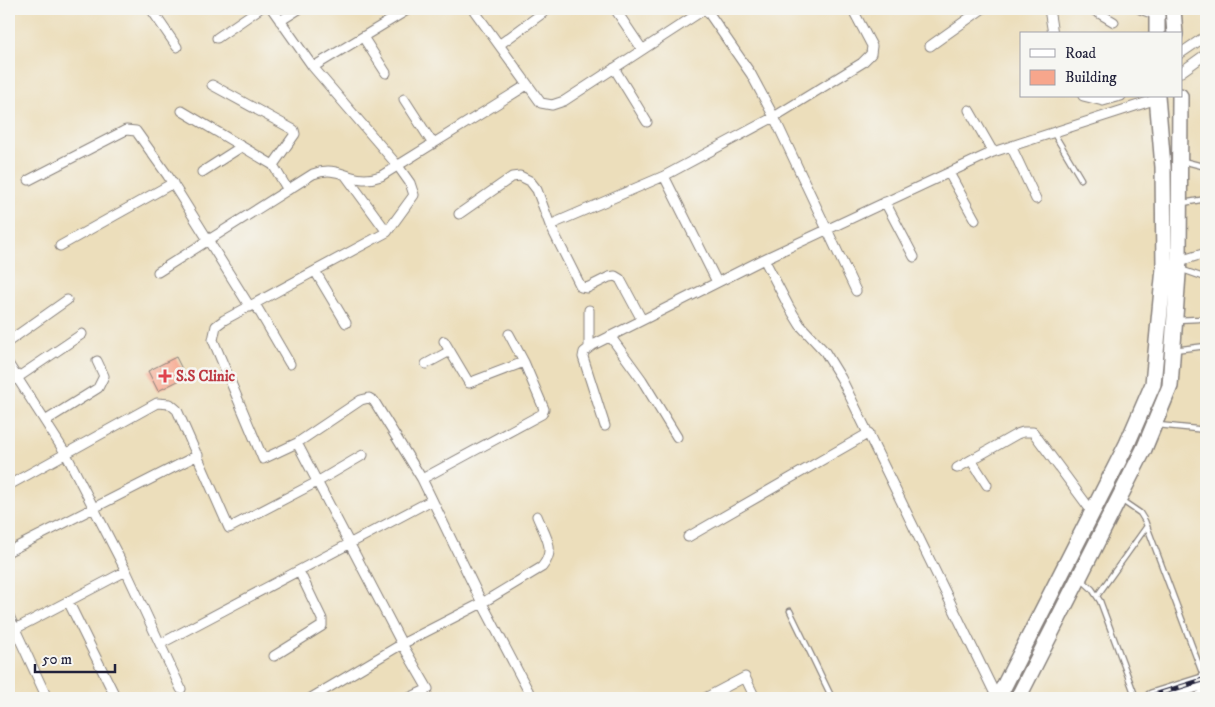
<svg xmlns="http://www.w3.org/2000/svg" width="1215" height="707" font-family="'IM FELL DW Pica',serif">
<rect width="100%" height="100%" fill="#f6f6f2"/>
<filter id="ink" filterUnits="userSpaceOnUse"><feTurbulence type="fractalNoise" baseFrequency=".02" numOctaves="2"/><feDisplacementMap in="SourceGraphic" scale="10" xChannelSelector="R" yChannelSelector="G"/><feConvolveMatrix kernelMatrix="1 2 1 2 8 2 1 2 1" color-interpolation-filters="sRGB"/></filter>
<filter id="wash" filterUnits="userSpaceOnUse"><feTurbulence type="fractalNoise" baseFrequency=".0096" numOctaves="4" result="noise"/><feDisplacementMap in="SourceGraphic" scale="20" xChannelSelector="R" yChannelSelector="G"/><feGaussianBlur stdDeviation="1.12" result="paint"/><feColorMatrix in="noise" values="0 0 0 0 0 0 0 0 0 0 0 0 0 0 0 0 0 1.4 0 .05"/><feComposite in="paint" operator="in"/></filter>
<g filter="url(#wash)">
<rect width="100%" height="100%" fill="#ecdebb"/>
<g id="blocks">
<path fill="#f7a68c" d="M176,357L186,377L158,391L148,371Z"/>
</g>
</g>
<g filter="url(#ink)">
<use href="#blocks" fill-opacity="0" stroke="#87807b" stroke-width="1"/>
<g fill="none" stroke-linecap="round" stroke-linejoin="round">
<defs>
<path id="service" d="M1053,132L1081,179
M1183,161L1206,167
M1183,203L1206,199
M1180,269L1206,278
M1176,320L1199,319L1206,315
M1174,350L1206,346
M1158,425L1206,430
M1121,500L1140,513L1145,521L1204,678
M1081,579L1092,589L1100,601L1136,698
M1097,596L1147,526
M790,611L832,698"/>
<path id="minor" d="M151,9L177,47
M272,9L313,67L398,166L410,183L414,195L387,232L224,320L216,326L213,340L263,459L297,443L361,400L369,398L374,401L422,479L482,603L532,698
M473,9L541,103L552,105L564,101L705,9
M615,9L642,49
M706,9L751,74L774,117L856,291
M1049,9L1053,34
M1092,9L1114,22
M1140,9L1157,15
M280,21L299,9
M363,37L386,73
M217,38L259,9
M499,45L548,9
M930,46L982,9
M1181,53L1206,36
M313,67L409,9
M614,68L647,122
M1181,72L1206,54
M212,85L294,130L295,134L273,165
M1083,96L1103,101L1121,96
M404,99L433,144
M969,110L993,152
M182,111L273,165L288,190
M1011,146L1036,199
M202,172L241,147
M949,173L975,220
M346,176L387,232
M664,176L717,282
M29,180L126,130L136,131L168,176L250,307
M885,202L914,257
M459,214L512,177L520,176L530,181L537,190L550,225L581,287L587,288L609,277L615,276L620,279L642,320
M550,225L664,176L774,117L862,63L871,54L872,46L854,12
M60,246L173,183
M764,259L789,307L800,325L825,352L841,378L997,698
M1176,262L1206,253
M315,271L346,323
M158,272L313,174C342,163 350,187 381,176L527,85
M255,304L290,364
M610,336L642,380L677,437
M9,341L67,300
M444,341L469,383L524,362
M589,348V310
M426,364L450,351
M9,365L66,454L126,571L181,689
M17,378L82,334
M45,421L98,388L104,376L97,361
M605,426L583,357L584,352L593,345L764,259L993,152L1157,99
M297,443L402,644L428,689L409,698
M971,460L987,485
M957,468L1017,434L1023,432H1033L1093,513
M422,479L542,414L544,409L524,362L509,334
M9,485L157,403L170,404L177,410L229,528L317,482L363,455
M688,537L869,433
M9,551L198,455
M68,601L116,698
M9,616L47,698
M15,629L126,571
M162,643L432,500
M274,656L322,626V619L299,571
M311,698L402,644L482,603L542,567C557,549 545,536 537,516
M705,698L745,677L755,698"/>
<path id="primary" d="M1157,9V34
M1173,9L1175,34
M998,698L1127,444L1153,384L1164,268L1163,167L1157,96
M1018,698L1144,449L1170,386L1179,260L1180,96
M1152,698L1206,681
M1202,698L1206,697"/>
</defs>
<use href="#service" stroke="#87807b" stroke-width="7"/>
<use href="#minor" stroke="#87807b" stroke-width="11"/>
<use href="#primary" stroke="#87807b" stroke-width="18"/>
<use href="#service" stroke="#fff" stroke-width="4.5"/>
<use href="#minor" stroke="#fff" stroke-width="9"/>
<use href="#primary" stroke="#fff" stroke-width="15"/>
<defs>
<path id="rail" d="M1145,698L1206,679"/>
</defs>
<use href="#rail" stroke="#22223b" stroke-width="5"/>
<use href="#rail" stroke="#f6f6f2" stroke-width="3" stroke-dasharray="9" stroke-linecap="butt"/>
</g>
</g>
<path fill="#e0444e" stroke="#f6f6f2" stroke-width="2" d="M162.5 368.5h5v5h5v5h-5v5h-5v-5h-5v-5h5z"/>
<g text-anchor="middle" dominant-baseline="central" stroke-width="5" stroke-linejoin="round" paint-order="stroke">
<g font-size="15" font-weight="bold" fill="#be3a42" stroke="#f6f6f2" text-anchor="start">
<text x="176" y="376">S.S Clinic</text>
</g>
</g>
<rect width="1215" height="707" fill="none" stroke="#f6f6f2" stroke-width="30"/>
<rect x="1020" y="32" width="162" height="65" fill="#f6f6f2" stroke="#a1a1a9"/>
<rect x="1030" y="49" width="25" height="8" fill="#ffffff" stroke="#a1a1a9"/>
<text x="1065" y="58" font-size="15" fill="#22223b">Road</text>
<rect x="1030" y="70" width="25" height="15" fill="#f7a68c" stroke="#a1a1a9"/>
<text x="1065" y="82" font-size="15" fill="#22223b">Building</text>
<path d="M35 664v8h80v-8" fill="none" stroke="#22223b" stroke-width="2.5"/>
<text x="42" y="664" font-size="15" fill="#22223b" stroke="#f6f6f2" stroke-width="4" paint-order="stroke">50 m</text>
</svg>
